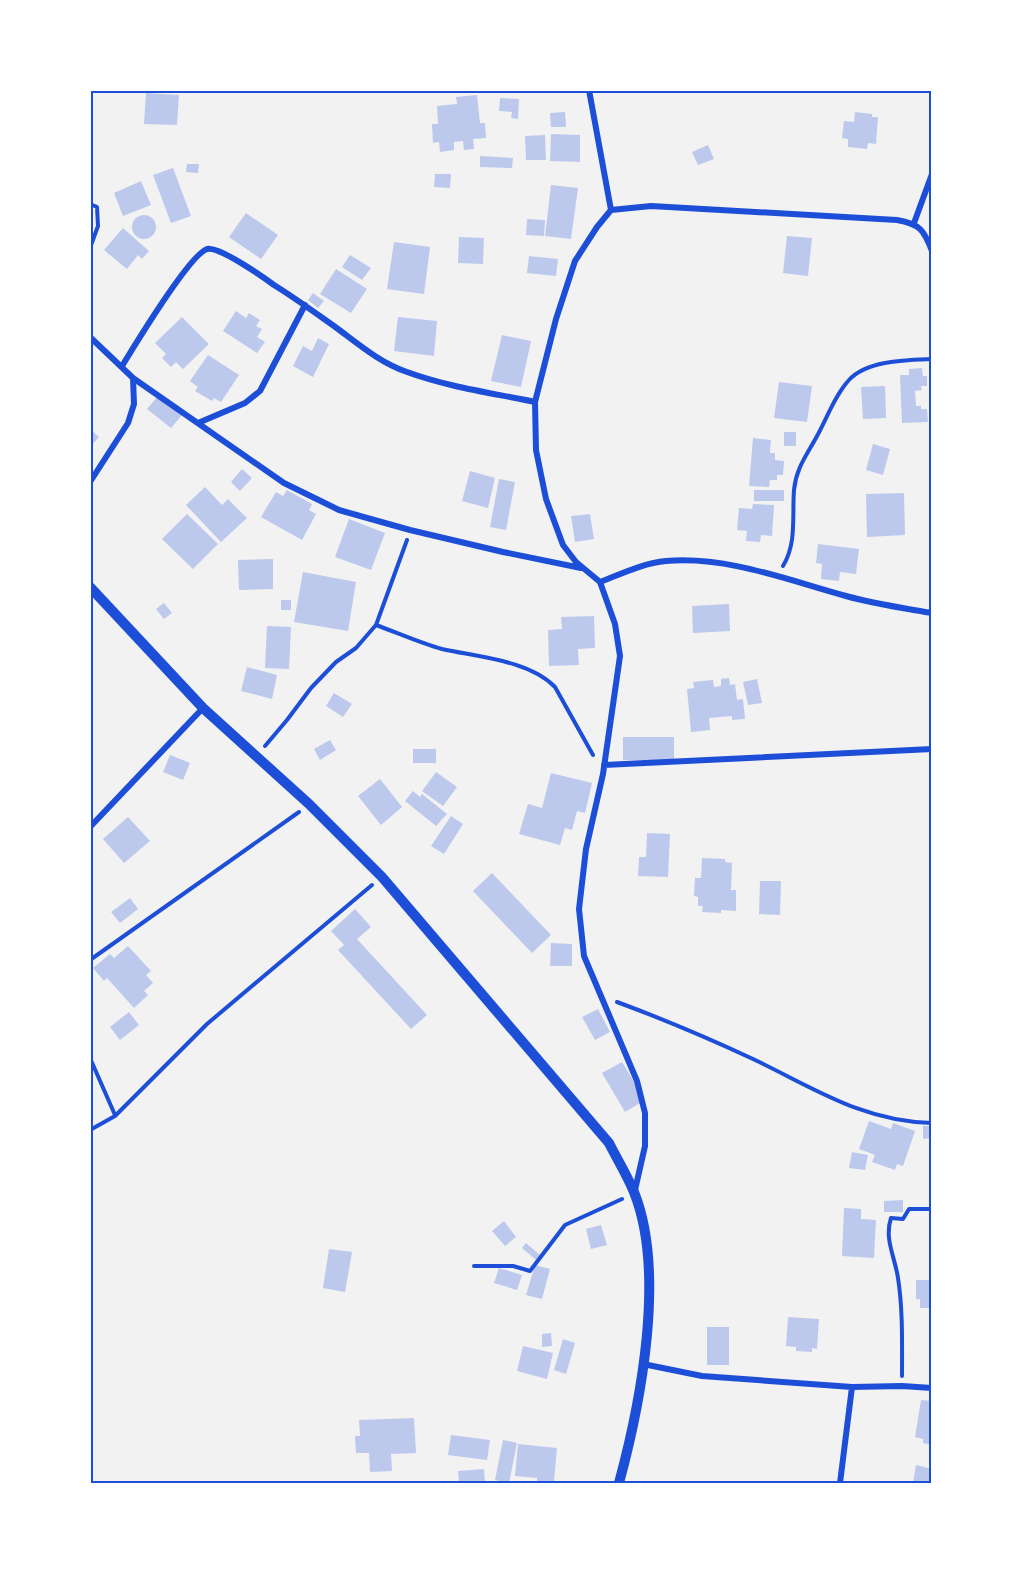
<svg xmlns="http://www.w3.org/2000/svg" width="1022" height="1573" font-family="'Noto Sans',sans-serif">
<rect width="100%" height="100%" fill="#f2f2f2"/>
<path fill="#bdc9ec" d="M488,90H527V92L488,93Z
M146,93L179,95L177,125L144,124Z
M477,95L480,123H485L486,138L473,139L474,149L464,150L463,141L454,142V150L440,152L439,142L433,143L432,124H438L437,106L457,104L456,97Z
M500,98L519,99L518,119L511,118L512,112L499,111Z
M565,112L566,127H551L550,113Z
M855,112L872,114V117H878L876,144L868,143L867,149L848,147V139L842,138L844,121L854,122Z
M551,134L580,135V162L550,161Z
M545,135L546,160H526L525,136Z
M708,145L714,159L698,165L692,152Z
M480,156L513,158L512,168L480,167Z
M187,164H199L198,173L186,172Z
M173,168L191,216L171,223L153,175Z
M435,174H451L450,188L434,187Z
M141,181L151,205L123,216L114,193Z
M551,185L578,188L571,239L545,236Z
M246,213L278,235L261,259L229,237Z
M132 227a12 12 0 1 1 24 0a12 12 0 1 1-24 0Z
M527,219L545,220L544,236L526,235Z
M123,228L149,251L142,259L138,255L127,269L104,250Z
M787,236L812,238L808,276L783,273Z
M459,237L484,238L483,264L458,263Z
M394,242L430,247L424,294L387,289Z
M350,255L371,268L362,280L342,267Z
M529,256L558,259L556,276L527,273Z
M336,269L367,289L351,313L320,294Z
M313,293L324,301L318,308L308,300Z
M236,311L246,318L249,313L260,320L256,326L262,329L257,337L265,342L257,353L223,331Z
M182,317L209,344L183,369L176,362L171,367L162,358L166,354L155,343Z
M398,317L437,321L434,356L394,351Z
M502,335L531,341L521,387L491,381Z
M318,338L329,344L313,377L293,366L303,346L312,351Z
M208,355L239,375L221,402L214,398L212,401L195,391L198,387L190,381Z
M922,368L923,376H927V386H921L922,390L915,391L916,406H921V409H927L928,422L902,423L900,375H909V369Z
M779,382L812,386L807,422L774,418Z
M885,386L886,418L863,419L861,387Z
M158,396L182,415L171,428L147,409Z
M90,429L99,437L90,447Z
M784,432H796V446H784Z
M753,438L771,440L770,453H775V460L784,461L783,475H777V480H770L769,487L749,486Z
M873,444L890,449L883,475L866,470Z
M242,469L252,478L240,491L231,482Z
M470,471L495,478L488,508L462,501Z
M499,479L515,482L506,530L490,527Z
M205,487L222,505L228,499L247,518L221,542L186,505Z
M287,490L312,504L309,510L316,514L302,540L261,517L276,492L283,496Z
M754,490H784V501H754Z
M904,493L905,535L867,537L866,494Z
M753,504L774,505L772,536L761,535L760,542L746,541L747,531L737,530L739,508L752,509Z
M187,514L218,544L193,569L162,539Z
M590,514L594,539L575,542L571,516Z
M349,519L385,533L371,570L335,557Z
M818,544L859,549L856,574L840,572L839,581L821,579L822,564L816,563Z
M273,559V589L239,590L238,560Z
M303,572L356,582L348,631L294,622Z
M281,600H291V610H281Z
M164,603L172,613L164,619L156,609Z
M729,604L730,631L693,633L692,606Z
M594,616L595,648L578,649L579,665L549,666L548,630L562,629L561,617Z
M267,626L291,627L289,669L265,668Z
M247,667L277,675L272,699L241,691Z
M729,678L730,685L735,684L737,700L743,699L745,719L732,720V716L709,718L710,730L691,732L687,689L694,688L693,682L713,680L714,687L721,686V679Z
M757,679L762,703L748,705L743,682Z
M334,693L352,704L343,717L326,706Z
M623,737H674V760H623Z
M330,740L336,750L320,760L314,749Z
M413,749H436V763H413Z
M170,755L190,763L183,780L163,772Z
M436,772L457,787L443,806L422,791Z
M551,773L592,783L585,813L577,811L572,830L565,828L560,845L519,834L528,804L542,808Z
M380,779L402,807L381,825L358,796Z
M413,791L420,797L422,794L447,814L436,826L405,801Z
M451,816L463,824L444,854L431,846Z
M128,817L150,841L124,863L103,839Z
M647,833L670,834L668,877L638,876L639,857H646Z
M702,858L725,859V862L732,863L731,890H736V911L721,910V913L702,912L703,906H698V897L694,896L695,878H701Z
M492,873L551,935L532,953L473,891Z
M760,881H781L780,915L759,914Z
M130,898L138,909L120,923L111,912Z
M355,909L371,927L357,939L427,1015L411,1029L338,950L344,945L331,931Z
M551,943L572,944V966H550Z
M128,946L151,971L146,975L153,983L144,991L148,995L134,1008L107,978L104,981L93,968L110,954L114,958Z
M598,1009L610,1032L595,1040L582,1017Z
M129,1012L139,1025L120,1040L110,1027Z
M622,1062L645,1100L625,1112L602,1073Z
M869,1121L891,1129L893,1123L915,1131L903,1166L897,1164L895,1170L872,1162L875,1155L859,1149Z
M923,1126H932V1138L923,1139Z
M852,1152L868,1155L865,1170L849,1168Z
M903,1200V1212H884V1201Z
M844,1208L861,1209V1219L876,1220L874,1258L842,1256Z
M504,1221L516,1237L505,1246L492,1231Z
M601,1225L607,1245L591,1249L586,1229Z
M526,1243L540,1255L536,1260L522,1248Z
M329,1249L352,1252L345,1292L323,1288Z
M535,1265L550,1269L542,1299L526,1295Z
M499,1268L522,1275L517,1290L494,1283Z
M929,1268H932V1308H920V1299H916V1280H929Z
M788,1317L819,1319L817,1349L812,1348V1352L796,1351V1347L786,1346Z
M707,1327H729V1365H707Z
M551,1333L552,1346L542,1347V1334Z
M563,1339L575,1343L566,1374L554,1370Z
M523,1346L553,1353L547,1379L517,1371Z
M921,1400L932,1401V1445L923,1443V1439L915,1437Z
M414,1418L416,1453L391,1454L392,1471L370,1472L369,1453H356L355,1436H360L359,1420Z
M451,1435L490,1440L487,1460L448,1455Z
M503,1440L517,1443L509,1483L495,1480Z
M518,1444L557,1448L554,1481H551V1483H537V1478L515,1476Z
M916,1465L932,1469V1483H913Z
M484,1469L485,1483H459L458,1471Z"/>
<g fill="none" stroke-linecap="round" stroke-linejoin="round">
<path stroke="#1d4ed8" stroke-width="4" d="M90,204L97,207L98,226L90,248
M783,566C797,543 792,516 794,490C796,468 807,455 817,436C827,418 835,395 849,380C867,360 908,360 932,359
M376,625C398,633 420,643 442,649C477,657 529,660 555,687L593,755
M265,746L287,720L311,688L336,662L356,648L376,625L407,540
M90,960L299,812
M617,1002C663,1019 708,1038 753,1059C812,1087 863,1122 932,1123
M90,1058L115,1115
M90,1130L115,1116L207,1024L372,885
M474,1266H513L530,1271L565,1225L622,1199
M902,1376C902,1344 903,1310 898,1278C895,1257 884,1239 891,1218L903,1219L909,1209H932"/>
<path stroke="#1d4ed8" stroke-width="6" d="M589,90L611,210
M914,223L932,174
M90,337L133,378L134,404L128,423L90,482
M122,366C135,345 189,255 207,249C219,246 263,277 274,285C295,298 314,312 334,326C357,343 380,363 407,372C448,387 492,393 535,402
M133,378L284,483L339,510L410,530L503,552L581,568
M198,423L245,403L260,391L305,305
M600,582C621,574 643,563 666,561C728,556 787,580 846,596C874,604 903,608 932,613
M604,765L932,749
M90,827L203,708
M635,1190L645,1146V1113L637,1081L584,956L579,909L586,849L603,774L620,656L615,624L600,582L576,562L563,545L546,499L536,450L535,402L556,319L575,261L597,227L611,210L651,206L897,220C920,224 924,230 932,251
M643,1364L702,1376L852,1387L902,1386L932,1388
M840,1483L852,1387"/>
<path stroke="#1d4ed8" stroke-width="10" d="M90,587L203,708L309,804L382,877L609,1143C617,1159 627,1175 634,1192C666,1272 641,1402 619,1483"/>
</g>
<rect width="1022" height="1573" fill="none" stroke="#ffffff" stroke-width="183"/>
<rect x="92" y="92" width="838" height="1390" fill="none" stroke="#1d4ed8" stroke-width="2"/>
</svg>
